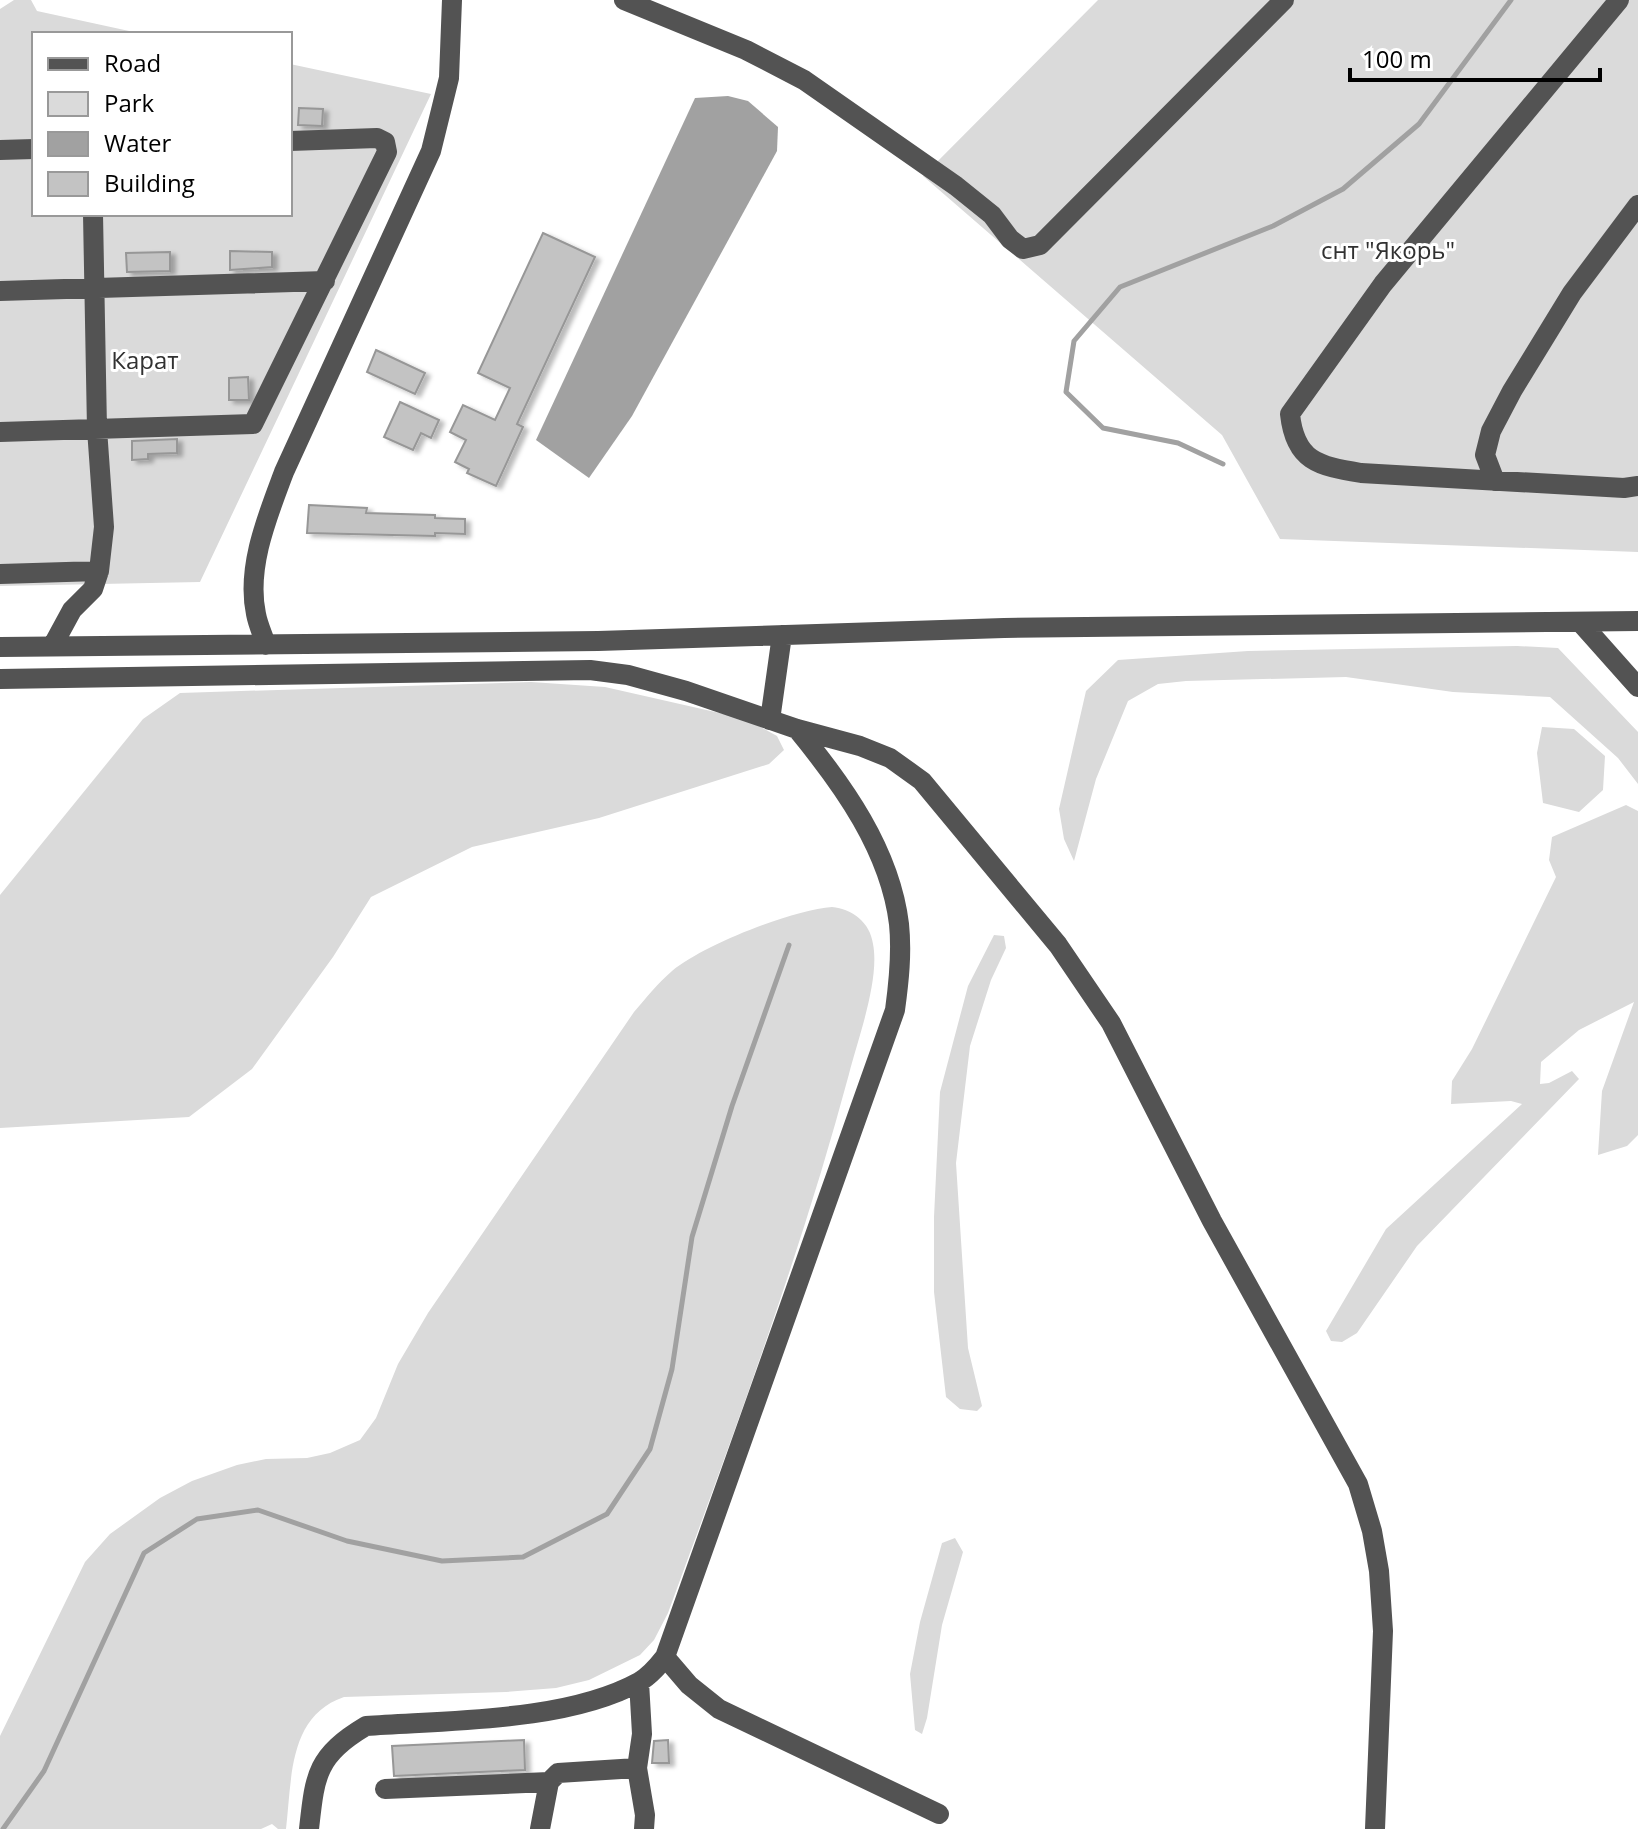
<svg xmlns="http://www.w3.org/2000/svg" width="1638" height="1829" font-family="'Open Sans',sans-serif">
<defs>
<filter id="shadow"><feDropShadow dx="5" dy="3" stdDeviation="2" flood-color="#0004"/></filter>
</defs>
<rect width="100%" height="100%" fill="#fff"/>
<path fill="#dadada" d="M14,0H31L37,11L143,34H34V214H290V64L431,94L200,582L0,586V9Z
M1098,0H1638V552L1280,539L1222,435L923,176Z
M1517,646L1558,648L1638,732V784L1618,758L1550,697L1453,692L1346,677L1186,681L1158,684L1128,701L1096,779L1074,861L1064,839L1059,809L1086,691L1118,660L1248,651Z
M531,682L605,687L746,719L777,736L784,750L769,764L599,818L472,847L371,897L333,957L252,1069L189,1117L0,1128V895L143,719L180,693Z
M1542,727L1574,729L1605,756L1603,790L1579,812L1543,803L1537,753Z
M1626,805L1638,811V1135L1627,1146L1598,1155L1602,1091L1634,1002L1579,1030L1541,1062L1540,1084L1549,1083L1572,1071L1579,1079L1417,1246L1357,1333L1342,1342L1331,1341L1326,1331L1386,1229L1522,1104L1511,1101L1451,1104L1452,1081L1472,1049L1556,877L1549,860L1552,837Z
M832,907C852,909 870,922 873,944C880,979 858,1039 849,1074C800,1257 733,1435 668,1613L654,1640L640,1655L589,1680L556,1688L506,1692L344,1697C288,1716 292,1779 286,1829H278L272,1824L261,1829H0V1736L85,1562L110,1534L160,1498L192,1481L237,1465L266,1459L307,1458L330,1453L360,1440L376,1418L398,1364L428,1313L634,1012C646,998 658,983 672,971C703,945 792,910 832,907Z
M994,935L1004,936L1006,948L991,980L970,1046L956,1163L968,1348L982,1406L977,1411L960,1409L946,1397L934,1292V1217L940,1092L968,986Z
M955,1538L963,1552L942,1625L927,1718L922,1734L915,1730L910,1674L920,1622L942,1543Z"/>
<path fill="#a1a1a1" d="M728,96L748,101L778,127L777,151L632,416L589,478L536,440L695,98Z"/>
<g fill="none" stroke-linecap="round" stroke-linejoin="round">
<path stroke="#a1a1a1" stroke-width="5" d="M1223,464L1178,443L1103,428L1066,392L1074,341L1120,287L1273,226L1343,189L1419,124L1511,0
M3,1829L44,1771L144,1553L197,1519L258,1510L347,1541L442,1561L523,1557L607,1514L650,1449L672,1369L692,1237L732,1106L789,945"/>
</g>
<path fill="#c3c3c3" stroke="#979797" stroke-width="2" filter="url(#shadow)" d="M299,108L323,109L322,126L298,125Z
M543,233L595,257L517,424L523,427L496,486L467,473L469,469L455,462L466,440L450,432L463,405L495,420L510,388L478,373Z
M230,251L272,252V267L230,270Z
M170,252V271L127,272L126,253Z
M376,350L425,373L415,394L367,372Z
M248,377L249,400H229V378Z
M400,402L439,420L431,438L421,433L413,450L384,437Z
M177,439V453L148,454V459L132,460V441Z
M309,505L367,508L366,513L435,515V518L465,519V534L435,533V536L307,533Z
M524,1740L525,1770L394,1776L392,1746Z
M668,1740L669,1763H652L654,1741Z"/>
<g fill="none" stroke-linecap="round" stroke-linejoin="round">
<path stroke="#535353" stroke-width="20" d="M624,0L746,50L804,80L956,186L992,215L1010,239L1023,249L1040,245L1284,0
M1619,0L1383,284L1290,414C1295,461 1318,466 1361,473L1624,488L1638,486
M0,150L34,149
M0,291L325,281
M0,432L253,424L387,152L385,142L377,138L290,141
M1495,481L1485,455L1491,431L1512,391L1572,293L1638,205
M0,574L99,571
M1581,623L1638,687
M53,645L72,610L93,589L99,571L104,527L97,429L93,214
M266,645C263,635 258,625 256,614C246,567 268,515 284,472L431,151L449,78L452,0
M0,647L598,641L1004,628L1638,621
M0,679L590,670L628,675L686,691L797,729L860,746L890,758L922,781L1058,945L1111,1023L1212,1221L1358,1484L1372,1531L1379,1571L1383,1631L1375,1829
M770,720L782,635
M665,1657L689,1685L719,1709L939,1814
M639,1682L642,1734L637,1768L645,1815L644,1829
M385,1789L549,1782
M309,1829C315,1775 316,1756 366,1726C448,1720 566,1722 639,1682C650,1676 658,1666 665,1657L895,1010C899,981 902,953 899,924C890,850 843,785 797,729
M540,1829L549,1782L558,1773L637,1768"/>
</g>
<g text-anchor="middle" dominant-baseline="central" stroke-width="6" stroke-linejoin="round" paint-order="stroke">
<g font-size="24" fill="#313131" stroke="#fff">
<text x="1388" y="249">снт "Якорь"</text>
<text x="145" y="359">Карат</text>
</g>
</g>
<rect x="32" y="32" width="260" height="184" fill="#ffffff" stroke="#999999" stroke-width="2"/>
<rect x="48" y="58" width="40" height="12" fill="#535353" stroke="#999999" stroke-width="2"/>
<text x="104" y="72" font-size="24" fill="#000000">Road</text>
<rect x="48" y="92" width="40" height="24" fill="#dadada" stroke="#999999" stroke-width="2"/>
<text x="104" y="112" font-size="24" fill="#000000">Park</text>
<rect x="48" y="132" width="40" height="24" fill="#a1a1a1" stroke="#999999" stroke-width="2"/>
<text x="104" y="152" font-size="24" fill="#000000">Water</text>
<rect x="48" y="172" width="40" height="24" fill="#c3c3c3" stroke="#999999" stroke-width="2"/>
<text x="104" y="192" font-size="24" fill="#000000">Building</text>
<path d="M1350 68v12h250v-12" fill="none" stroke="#000000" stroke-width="4"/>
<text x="1362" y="68" font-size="24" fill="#000000" stroke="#ffffff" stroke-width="6" paint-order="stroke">100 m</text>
</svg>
